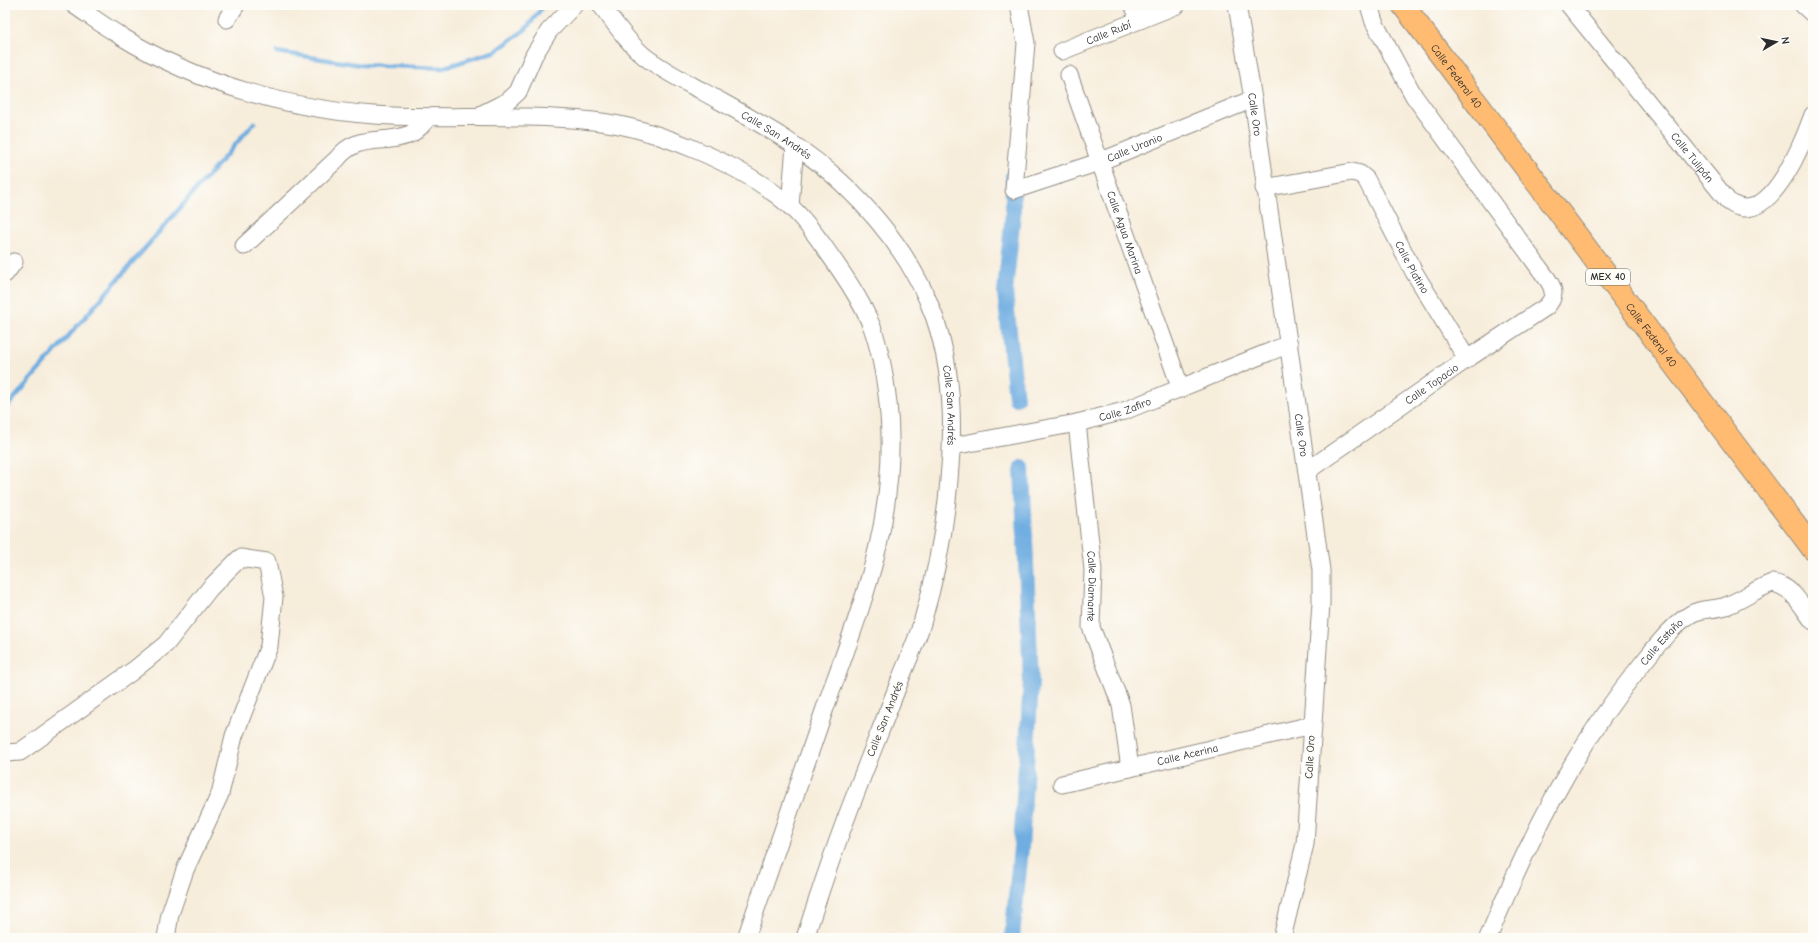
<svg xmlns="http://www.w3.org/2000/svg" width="1818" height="943" font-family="'Comic Neue',sans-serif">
<rect width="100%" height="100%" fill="#fdfcf7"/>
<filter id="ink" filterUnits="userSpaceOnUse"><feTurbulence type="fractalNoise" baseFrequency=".025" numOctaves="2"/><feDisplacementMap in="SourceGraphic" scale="8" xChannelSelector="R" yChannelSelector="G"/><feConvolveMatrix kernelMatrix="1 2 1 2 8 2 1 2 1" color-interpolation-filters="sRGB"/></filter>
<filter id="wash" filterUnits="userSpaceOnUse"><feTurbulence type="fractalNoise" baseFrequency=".012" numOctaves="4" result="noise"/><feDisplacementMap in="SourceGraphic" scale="16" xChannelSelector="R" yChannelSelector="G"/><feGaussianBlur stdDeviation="0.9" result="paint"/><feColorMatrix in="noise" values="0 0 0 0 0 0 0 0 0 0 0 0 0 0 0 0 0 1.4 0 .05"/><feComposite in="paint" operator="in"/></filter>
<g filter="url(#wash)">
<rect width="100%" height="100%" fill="#f7eddb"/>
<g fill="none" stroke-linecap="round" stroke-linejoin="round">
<path stroke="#6fade1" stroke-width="4.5" d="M277,52L361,65L442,68L496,51L526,29L544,5
M5,409L254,123"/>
<path stroke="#6fade1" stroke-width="16" d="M1013,177V214L1005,292L1016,398
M1012,938L1021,848L1031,682L1022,468"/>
</g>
</g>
<g filter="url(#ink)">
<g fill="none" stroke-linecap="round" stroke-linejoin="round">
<defs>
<g id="minor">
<path d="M74,5C89,15 104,26 119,35C199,85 298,112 392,116C459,118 526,114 593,121C654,127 744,165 790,206C801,216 811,229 820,241C839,268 860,297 872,327C881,352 885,377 888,403C900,516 861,607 824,711C798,786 772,862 746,938"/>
<path id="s1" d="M601,5C614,22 627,42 644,56C662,70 682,80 702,91C750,118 801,144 842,183C934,270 961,355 949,480C945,529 936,576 922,623C916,643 907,662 900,680C886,717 871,753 857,790C838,838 821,888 805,938"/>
<path id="s2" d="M1019,5L1026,43L1014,190L1099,162L1253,99"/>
<path d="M1133,5L1140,20"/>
<path id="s3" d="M1237,5L1253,99L1321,570V603L1305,844L1282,938"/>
<path id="s4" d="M1569,5L1728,201C1731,203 1735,206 1739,207C1774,217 1804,140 1813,115"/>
<path d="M1803,5L1813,14"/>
<path d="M227,19L236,5"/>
<path id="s5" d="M1062,51L1177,5"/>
<path id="s6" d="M1069,75L1181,389"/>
<path d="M482,114L508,101L518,92L534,55L549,31L574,5"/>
<path id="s7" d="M1264,188L1352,172L1360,174L1366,179L1414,272L1467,359"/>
<path d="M790,206L795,146"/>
<path d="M244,246L337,159C357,133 381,145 408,135C417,132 423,123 429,117"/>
<path d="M5,274L14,262"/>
<path id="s8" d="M1077,423L1093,570L1091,627L1121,705L1130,768"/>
<path id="s9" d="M953,446L1077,423L1124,411L1289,344"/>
<path id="s10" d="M1307,471L1467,359L1546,307C1555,298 1555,290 1548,280L1414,96L1374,22L1369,5"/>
<path d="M5,753L20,752L134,670L166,644L210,588L240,558L267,562L274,597L269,646L234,736L220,794L185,870L170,914L166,938"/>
<path id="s11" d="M1062,784L1312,725"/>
<path id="s12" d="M1488,938C1528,841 1575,746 1642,664C1655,648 1672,625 1691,614C1701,608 1714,610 1726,606C1742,600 1756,589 1772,583C1791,585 1802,606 1813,621"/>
</g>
<g id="primary">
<path id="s13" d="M1403,5L1813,549"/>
</g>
</defs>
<use href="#minor" stroke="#918c83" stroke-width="19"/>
<use href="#primary" stroke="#918c83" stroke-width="24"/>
<use href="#minor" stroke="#fff" stroke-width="17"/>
<use href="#primary" stroke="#febb71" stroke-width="22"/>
</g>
</g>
<g text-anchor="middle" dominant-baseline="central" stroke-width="3" stroke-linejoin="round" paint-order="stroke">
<rect fill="#fdfcf7" stroke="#6a6a68" stroke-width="1" x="1586" y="269" width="44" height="16" rx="3"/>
<g font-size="10" font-weight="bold" fill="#2b2b2b">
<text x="1608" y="277">MEX 40</text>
</g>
<g font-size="11" fill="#2b2b2b" stroke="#fdfcf7">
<text stroke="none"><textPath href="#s5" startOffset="50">Calle Rubí</textPath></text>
<text stroke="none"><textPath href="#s13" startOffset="89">Calle Federal 40</textPath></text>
<text stroke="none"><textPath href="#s3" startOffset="111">Calle Oro</textPath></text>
<text stroke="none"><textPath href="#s1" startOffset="221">Calle San Andrés</textPath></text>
<text stroke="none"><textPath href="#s2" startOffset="314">Calle Uranio</textPath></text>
<text stroke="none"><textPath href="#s4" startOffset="196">Calle Tulipán</textPath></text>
<text stroke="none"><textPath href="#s6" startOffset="167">Calle Agua Marina</textPath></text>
<text stroke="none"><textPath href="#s7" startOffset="205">Calle Platino</textPath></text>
<text stroke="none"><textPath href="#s13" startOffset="413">Calle Federal 40</textPath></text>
<text stroke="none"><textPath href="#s10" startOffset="152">Calle Topacio</textPath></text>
<text stroke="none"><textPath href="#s1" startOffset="557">Calle San Andrés</textPath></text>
<text stroke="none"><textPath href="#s9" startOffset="176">Calle Zafiro</textPath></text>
<text stroke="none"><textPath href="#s3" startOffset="435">Calle Oro</textPath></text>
<text stroke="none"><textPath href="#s8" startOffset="164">Calle Diamante</textPath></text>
<text stroke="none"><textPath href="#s12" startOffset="345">Calle Estaño</textPath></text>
<text transform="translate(885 719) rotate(-68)">Calle San Andrés</text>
<text stroke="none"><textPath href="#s11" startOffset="129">Calle Acerina</textPath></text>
<text transform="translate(1310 757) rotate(-87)">Calle Oro</text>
</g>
</g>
<rect width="1818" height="943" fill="none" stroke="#fdfcf7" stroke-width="20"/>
<g transform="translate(1776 42) rotate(81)" stroke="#fdfcf7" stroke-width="3" paint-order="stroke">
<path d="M0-3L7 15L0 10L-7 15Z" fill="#2b2b2b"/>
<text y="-6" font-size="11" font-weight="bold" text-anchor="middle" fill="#2b2b2b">N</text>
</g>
</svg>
